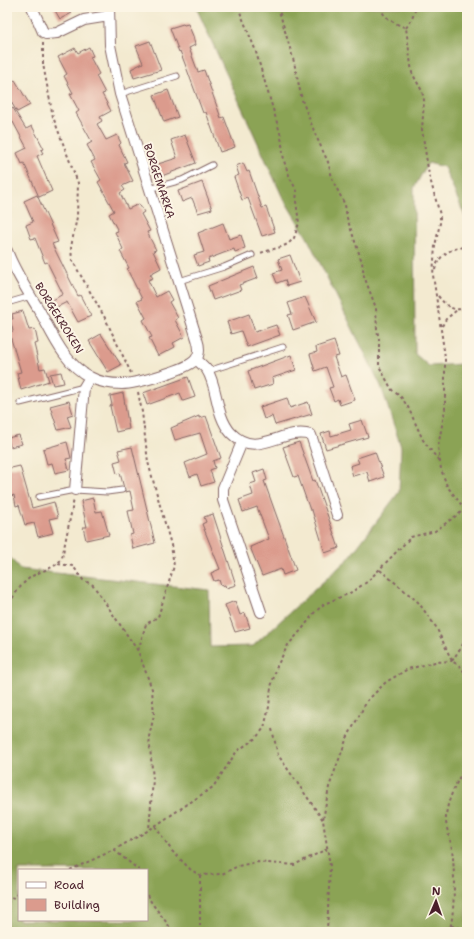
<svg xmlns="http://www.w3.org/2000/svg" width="474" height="939" font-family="'Shantell Sans',sans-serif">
<rect width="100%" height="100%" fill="#fcf5e5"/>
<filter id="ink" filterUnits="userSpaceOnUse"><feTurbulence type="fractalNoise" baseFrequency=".025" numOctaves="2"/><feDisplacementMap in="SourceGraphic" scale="8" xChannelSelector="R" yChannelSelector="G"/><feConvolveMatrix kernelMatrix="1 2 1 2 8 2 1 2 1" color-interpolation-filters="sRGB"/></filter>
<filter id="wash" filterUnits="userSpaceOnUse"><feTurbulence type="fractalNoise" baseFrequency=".012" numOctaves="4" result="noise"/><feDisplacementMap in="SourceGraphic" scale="16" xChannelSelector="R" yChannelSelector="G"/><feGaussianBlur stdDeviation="0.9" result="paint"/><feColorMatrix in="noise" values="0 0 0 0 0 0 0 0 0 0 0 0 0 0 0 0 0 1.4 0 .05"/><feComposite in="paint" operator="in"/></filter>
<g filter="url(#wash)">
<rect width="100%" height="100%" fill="#f3ead0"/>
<path fill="#8ba354" stroke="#6a6140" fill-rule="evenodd" d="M196,7H467V221L444,167L428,163L414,188L415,354L429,366L462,364L467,360V932H7V554L20,569L209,590L210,647L253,646L349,558L399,492L401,447L381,386L308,239L282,196ZM19,870H147V920H19Z"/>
<g id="blocks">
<path fill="#db9b8d" d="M53,7H68L72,13L60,19Z
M183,24L184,25L188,24L193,36L195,45L189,48L198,72L204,70L221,118L224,117L235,147L220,152L206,112L203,113L185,64L180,51L179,52L170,28Z
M150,41L161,70L134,78L131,69L143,63L136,46Z
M89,47L93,56L90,57L99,74L96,76L105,93L102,94L111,111L100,117L102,121L97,124L106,140L117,135L121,143L119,145L127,162L124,163L133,181L122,186L125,190L120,193L128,209L139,204L144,212L141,214L150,231L147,232L156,250L153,251L161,268L150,274L153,278L148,280L156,297L167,291L172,300L169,302L178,318L175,320L184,337L173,343L175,347L158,356L149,338L152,337L143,320L146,318L137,301L142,299L127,269L129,268L120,251L123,249L115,232L118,231L109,214L114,211L98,182L101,180L91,162L95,160L87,145L92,142L76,113L79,111L70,94L73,93L64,76L67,74L58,57L75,48L78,53Z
M15,80L30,105L17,112L7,95V85Z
M168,90L178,117L164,122L154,95Z
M13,108L26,129L32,126L44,149L41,150L43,153L37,156L52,191L39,197L24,163L22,164L17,153L27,148L13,122L7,126V112Z
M185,135L196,163L159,177L155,165L177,158L171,140Z
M243,163L247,172L249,171L262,208L266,207L275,232L262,236L248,198L242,200L234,177L239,175L236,166Z
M202,182L212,209L198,213L192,198L182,202L178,191Z
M37,195L58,242L52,244L78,296L80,295L91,316L78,322L67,302L55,308L51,301L63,294L47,262L45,263L35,238L31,239L26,225L33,222L24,201Z
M223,223L229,239L241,235L245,248L235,252L234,249L208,259L209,262L198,266L194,255L204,252L198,233Z
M290,255L300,282L287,286L285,280L277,283L273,273L282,270L278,259Z
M254,267L258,278L239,285L241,290L213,300L208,286Z
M305,297L316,322L293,330L288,315L292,314L288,303Z
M23,311L29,330L35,329L38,343L34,344L40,369L45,368L49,381L21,390L17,373L21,372L9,332L13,331L10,319H13L12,314Z
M249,314L255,332L276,325L280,335L247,347L241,331L231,334L227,322Z
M101,334L121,365L108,372L89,341Z
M334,341L339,356L334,357L341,377L346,375L355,400L340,405L338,399L334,401L329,388L333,387L326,367L315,371L310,354L317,352L316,347Z
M291,355L296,370L272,378L273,384L254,390L248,371Z
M61,372L64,383L53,385L50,374Z
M188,377L195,397L183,401L180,393L147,405L143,393Z
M123,393L129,429L116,432L110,406L112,405L110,396Z
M287,398L290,408L308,402L312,414L275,425L272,416L264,419L260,407Z
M69,401L73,414L67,416L71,427L58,430L50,406Z
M199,416V418L206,416L221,458L213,461L215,468L210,470L214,482L201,486L197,474L190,477L185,463L207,454L200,433L175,440L171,428Z
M362,420L368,437L326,449L321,434L330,431L331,436L351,430L349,424Z
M19,435L22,444L10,447L8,438Z
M67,442L71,458L66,459L69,470L55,473L52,463L47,464L43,449Z
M299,442L313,481L315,480L339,548L325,553L312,510H310L298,476L294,477L283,447Z
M132,447L155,543L133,549L130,535L133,534L128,511L134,510L130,491L125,492L120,473L117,474L114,462L121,460L118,450Z
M375,452L384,477L370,482L367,472L353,476L350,466L359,463L357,458Z
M20,466L32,508L54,502L58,517L49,519L53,533L38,537L34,523L25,525L19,505L16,506L14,495L11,496L9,488H7V469Z
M264,469L267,480L264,481L296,570L283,575L281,569L262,576L250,547L269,539L257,507L243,512L239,500L253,495L250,484L256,482L253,473Z
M93,498L96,512L102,511L109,535L86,540L83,527H87L81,501Z
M213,514L236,585L226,588L225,585L221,586L219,580L214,581L211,573L220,569L202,524L206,522L204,517Z
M235,601L240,615L245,613L250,628L235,632L225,605Z"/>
</g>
</g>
<g filter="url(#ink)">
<use href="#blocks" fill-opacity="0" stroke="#856665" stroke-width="1"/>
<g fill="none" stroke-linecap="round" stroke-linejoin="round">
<defs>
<path id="lane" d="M120,94L177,76
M149,189L182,180L212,165
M179,281L224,267L252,255
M7,303L31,296
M208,371L283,347
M20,403L84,387
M39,497L75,490L107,492L122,490"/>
<path id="street" d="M32,7L43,32L46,34L57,33L84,20L109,16
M7,251C15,272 27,290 39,310C52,333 64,364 90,377C99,382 111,384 122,384C135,384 190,369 196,359C201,353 199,345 197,339L120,94L110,45L109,7
M196,359C200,363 204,366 207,370C218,387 215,415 231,433C257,460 283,426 311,435L337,515
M242,442L223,488V500L261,612
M75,490L84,387L90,377"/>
</defs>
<use href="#lane" stroke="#856665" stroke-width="7"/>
<use href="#street" stroke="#856665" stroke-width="12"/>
<path stroke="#856665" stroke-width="2" stroke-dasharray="3 3" stroke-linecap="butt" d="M238,7L255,49L281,136L284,161L290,178L297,191L296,201L299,223L294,238L288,244L281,247L260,253
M278,7L294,62L302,100L316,136L328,162L333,181L345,205L347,218L362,262L364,276L376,308L377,330L379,339V366L392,390L401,397L408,407L423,440L439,461
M380,7C384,19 395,23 406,28L412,73L422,91L424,100L422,130L429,175L440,215V223L435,246L433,275L445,357V409L438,447L441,469L447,486L467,512
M463,7L467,22
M406,28L412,19L416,7
M43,43V64L53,117L78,183L77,217L71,247L72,260L105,318L131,373
M435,270C438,255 452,247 467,247
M438,296C447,307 453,312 467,308
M442,326L446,319L457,310
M138,392L142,412L148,462L171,545L174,566L158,617L146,624L138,651
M58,564L73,566L83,580L93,585L138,651L152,689L154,715L149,737L153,779L149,830
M380,570L418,602L436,627L452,661L461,667L467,676
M7,609C12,597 23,580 36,574C46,569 56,568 62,558L74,499
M452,661L467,638
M272,729L278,755L323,820
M155,826L172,851L191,870L200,875L222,874L238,866L257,862L294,865L327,849
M114,850L139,870
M70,870L114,850L149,830L213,787L237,751L256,738L264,728L269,707L271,687L277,666L288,645L303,628L314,613L324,604L350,593L367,582L411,537L435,531L467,508
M147,895C154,908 165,919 173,932
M7,903L19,892
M451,926L467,929
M200,932V875
M327,932L330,866L323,820L329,787L346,740L367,701L386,682L408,669L435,662L452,661
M449,932C455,916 455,867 452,850C451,839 445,827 446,817C447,799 457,783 464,768H467"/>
<use href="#lane" stroke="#fff" stroke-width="5"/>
<use href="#street" stroke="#fff" stroke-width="10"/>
</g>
</g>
<g text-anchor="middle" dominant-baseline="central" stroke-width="4" stroke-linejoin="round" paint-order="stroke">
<g font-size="11" fill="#4a1f2b" stroke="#fcf5e5">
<text transform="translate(159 181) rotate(72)">BORGEMARKA</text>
<text transform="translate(59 318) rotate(58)">BORGEKROKEN</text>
</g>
</g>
<rect width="474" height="939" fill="none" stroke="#fcf5e5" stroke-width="24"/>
<rect x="18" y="869" width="130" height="52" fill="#fcf5e5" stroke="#b59f9b"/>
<rect x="26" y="882" width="20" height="6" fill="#ffffff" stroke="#b59f9b"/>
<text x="54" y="889" font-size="12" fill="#4a1f2b">Road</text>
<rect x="26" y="899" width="20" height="12" fill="#db9b8d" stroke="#b59f9b"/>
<text x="54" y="909" font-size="12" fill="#4a1f2b">Building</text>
<g transform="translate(436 901) rotate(2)" stroke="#fcf5e5" stroke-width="3" paint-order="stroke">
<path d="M0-3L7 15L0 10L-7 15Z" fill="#4a1f2b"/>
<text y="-6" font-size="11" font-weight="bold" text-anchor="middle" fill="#4a1f2b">N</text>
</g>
</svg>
